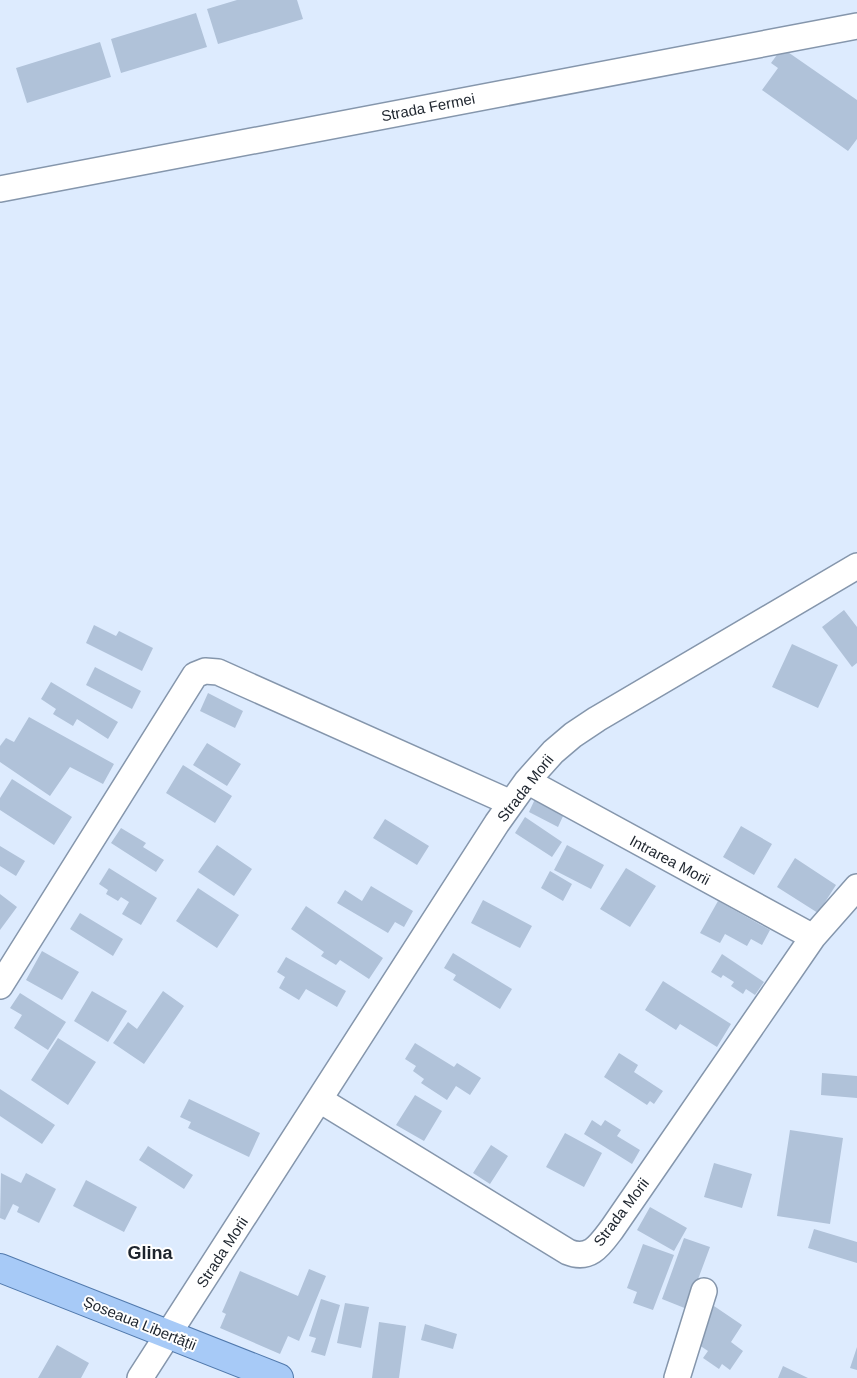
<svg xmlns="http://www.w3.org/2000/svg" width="857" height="1378" font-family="Helvetica,sans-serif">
<rect width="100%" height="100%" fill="#ddebfe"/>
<path fill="#b0c2d9" d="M237,0H297L303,19L218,44L207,9Z
M196,13L207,47L121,73L111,39Z
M100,42L111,77L27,103L16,68Z
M782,48L857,100V139L848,151L762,90L778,68L771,63Z
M844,610L857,627V663L852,667L822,627Z
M94,625L116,636L119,631L153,648L142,671L86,643Z
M792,644L838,665L818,708L772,687Z
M95,667L141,691L132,709L86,685Z
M51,682L118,722L108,739L77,719L73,726L53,714L56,709L41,699Z
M208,693L243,711L235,728L200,711Z
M29,717L114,764L103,784L70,767L50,796L0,762V746L6,738L14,742Z
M207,743L241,764L227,786L193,765Z
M183,765L232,796L215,823L166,793Z
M12,779L72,817L54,845L0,810V798Z
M535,799L564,814L558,827L529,812Z
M525,817L562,842L552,857L515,833Z
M385,819L429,846L417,865L373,838Z
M741,826L772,844L754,875L723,857Z
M121,828L146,843L143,847L164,860L156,872L111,843Z
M217,845L252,869L234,896L198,872Z
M567,845L604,865L591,889L554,870Z
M0,846L25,861L16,876L0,866Z
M795,858L836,885L818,913L777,887Z
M109,868L157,898L141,925L122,914L129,902L121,897L118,901L106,894L108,890L99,884Z
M626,868L656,886L630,927L600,909Z
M550,871L572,884L563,901L541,888Z
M371,886L413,911L404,927L395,922L388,933L337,903L345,890L362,901Z
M198,888L239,915L217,948L176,921Z
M0,894L17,907L0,930Z
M483,900L532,926L520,948L471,923Z
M718,901L770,930L762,945L751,939L747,946L725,934L720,943L700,933Z
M306,906L383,958L369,979L340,960L336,965L321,956L324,952L291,929Z
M80,913L123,939L113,956L70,929Z
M42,951L79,972L62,1000L26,980Z
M453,953L512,989L500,1009L453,980L456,975L444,968Z
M722,954L764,982L755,995L746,989L743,994L731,986L734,982L723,975L721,978L711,972Z
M286,957L346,991L337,1007L306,989L299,1000L279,988L285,977L277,972Z
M663,981L731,1024L717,1047L680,1024L676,1030L645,1010Z
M92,991L127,1011L108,1042L74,1021Z
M163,991L184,1006L144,1064L113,1043L128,1022L137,1029Z
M20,993L66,1022L48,1050L14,1028L22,1015L10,1008Z
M58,1038L96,1062L68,1105L31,1080Z
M415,1043L454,1067L457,1063L481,1078L470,1095L456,1086L447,1100L421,1083L424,1079L413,1071L416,1066L405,1059Z
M619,1053L638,1065L634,1072L663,1091L654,1104L650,1101L647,1105L604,1077Z
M822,1073L857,1076V1098L821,1095Z
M0,1089L55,1125L42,1144L0,1116Z
M415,1095L442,1111L424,1141L396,1125Z
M189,1099L260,1133L249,1157L188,1128L191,1122L180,1117Z
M592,1120L601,1126L605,1120L621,1130L617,1136L640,1150L632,1164L584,1134Z
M790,1130L843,1138L830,1224L777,1216Z
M565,1133L602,1153L584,1187L546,1167Z
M491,1145L508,1156L490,1184L473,1173Z
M148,1146L193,1175L184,1189L139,1160Z
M714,1163L752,1174L742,1208L704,1197Z
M1,1173L21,1183L26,1173L56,1189L39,1223L17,1212L19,1207L13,1204L5,1220L0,1218Z
M86,1180L137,1207L124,1232L73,1206Z
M650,1207L687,1228L674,1251L637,1230Z
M814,1229L857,1242V1263L808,1248Z
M684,1238L710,1247L687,1309L662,1299Z
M643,1244L674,1255L653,1310L633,1303L637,1292L627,1288Z
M309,1269L326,1276L299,1341L288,1336L280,1354L220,1328L226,1314L222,1312L240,1271L298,1296Z
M321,1299L340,1305L325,1356L311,1352L316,1338L309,1336Z
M345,1303L369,1307L361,1348L337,1343Z
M714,1306L742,1325L731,1342L743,1351L730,1370L722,1364L719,1369L703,1358L708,1351L696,1343V1333Z
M379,1322L406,1326L399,1378H372Z
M425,1324L457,1334L453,1349L421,1340Z
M57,1345L89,1363L81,1378H38Z
M857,1347V1370L850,1368Z
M783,1366L808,1378H778Z"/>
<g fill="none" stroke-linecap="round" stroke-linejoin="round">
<defs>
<path id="minor" d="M0,189L857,26
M527,781L813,937
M0,986L195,675L205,671L218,672L511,803
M320,1100L568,1252C590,1261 600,1245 612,1229L813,937L857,887
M140,1378L497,823L527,781L553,752L573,735L597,719L857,566
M677,1378L704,1291"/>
<path id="major" d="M0,1268L279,1378"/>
</defs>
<use href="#minor" stroke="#8596ac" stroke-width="28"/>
<use href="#major" stroke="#5179ac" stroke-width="30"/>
<use href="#minor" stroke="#fff" stroke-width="25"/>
<use href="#major" stroke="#a7caf7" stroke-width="28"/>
</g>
<g text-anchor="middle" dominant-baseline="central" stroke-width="4" stroke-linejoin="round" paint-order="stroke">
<g font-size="15" fill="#1d242d" stroke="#fff">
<text transform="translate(428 107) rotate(-11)">Strada Fermei</text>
<text transform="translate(525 788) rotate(-52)">Strada Morii</text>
<text transform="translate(670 860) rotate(28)">Intrarea Morii</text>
<text transform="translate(621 1212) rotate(-53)">Strada Morii</text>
<text transform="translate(222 1252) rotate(-57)">Strada Morii</text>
<text transform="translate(140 1323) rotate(22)">Șoseaua Libertății</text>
</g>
<g font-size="18" font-weight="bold" fill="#1d242d" stroke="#fff">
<text x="150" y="1253">Glina</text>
</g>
</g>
</svg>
